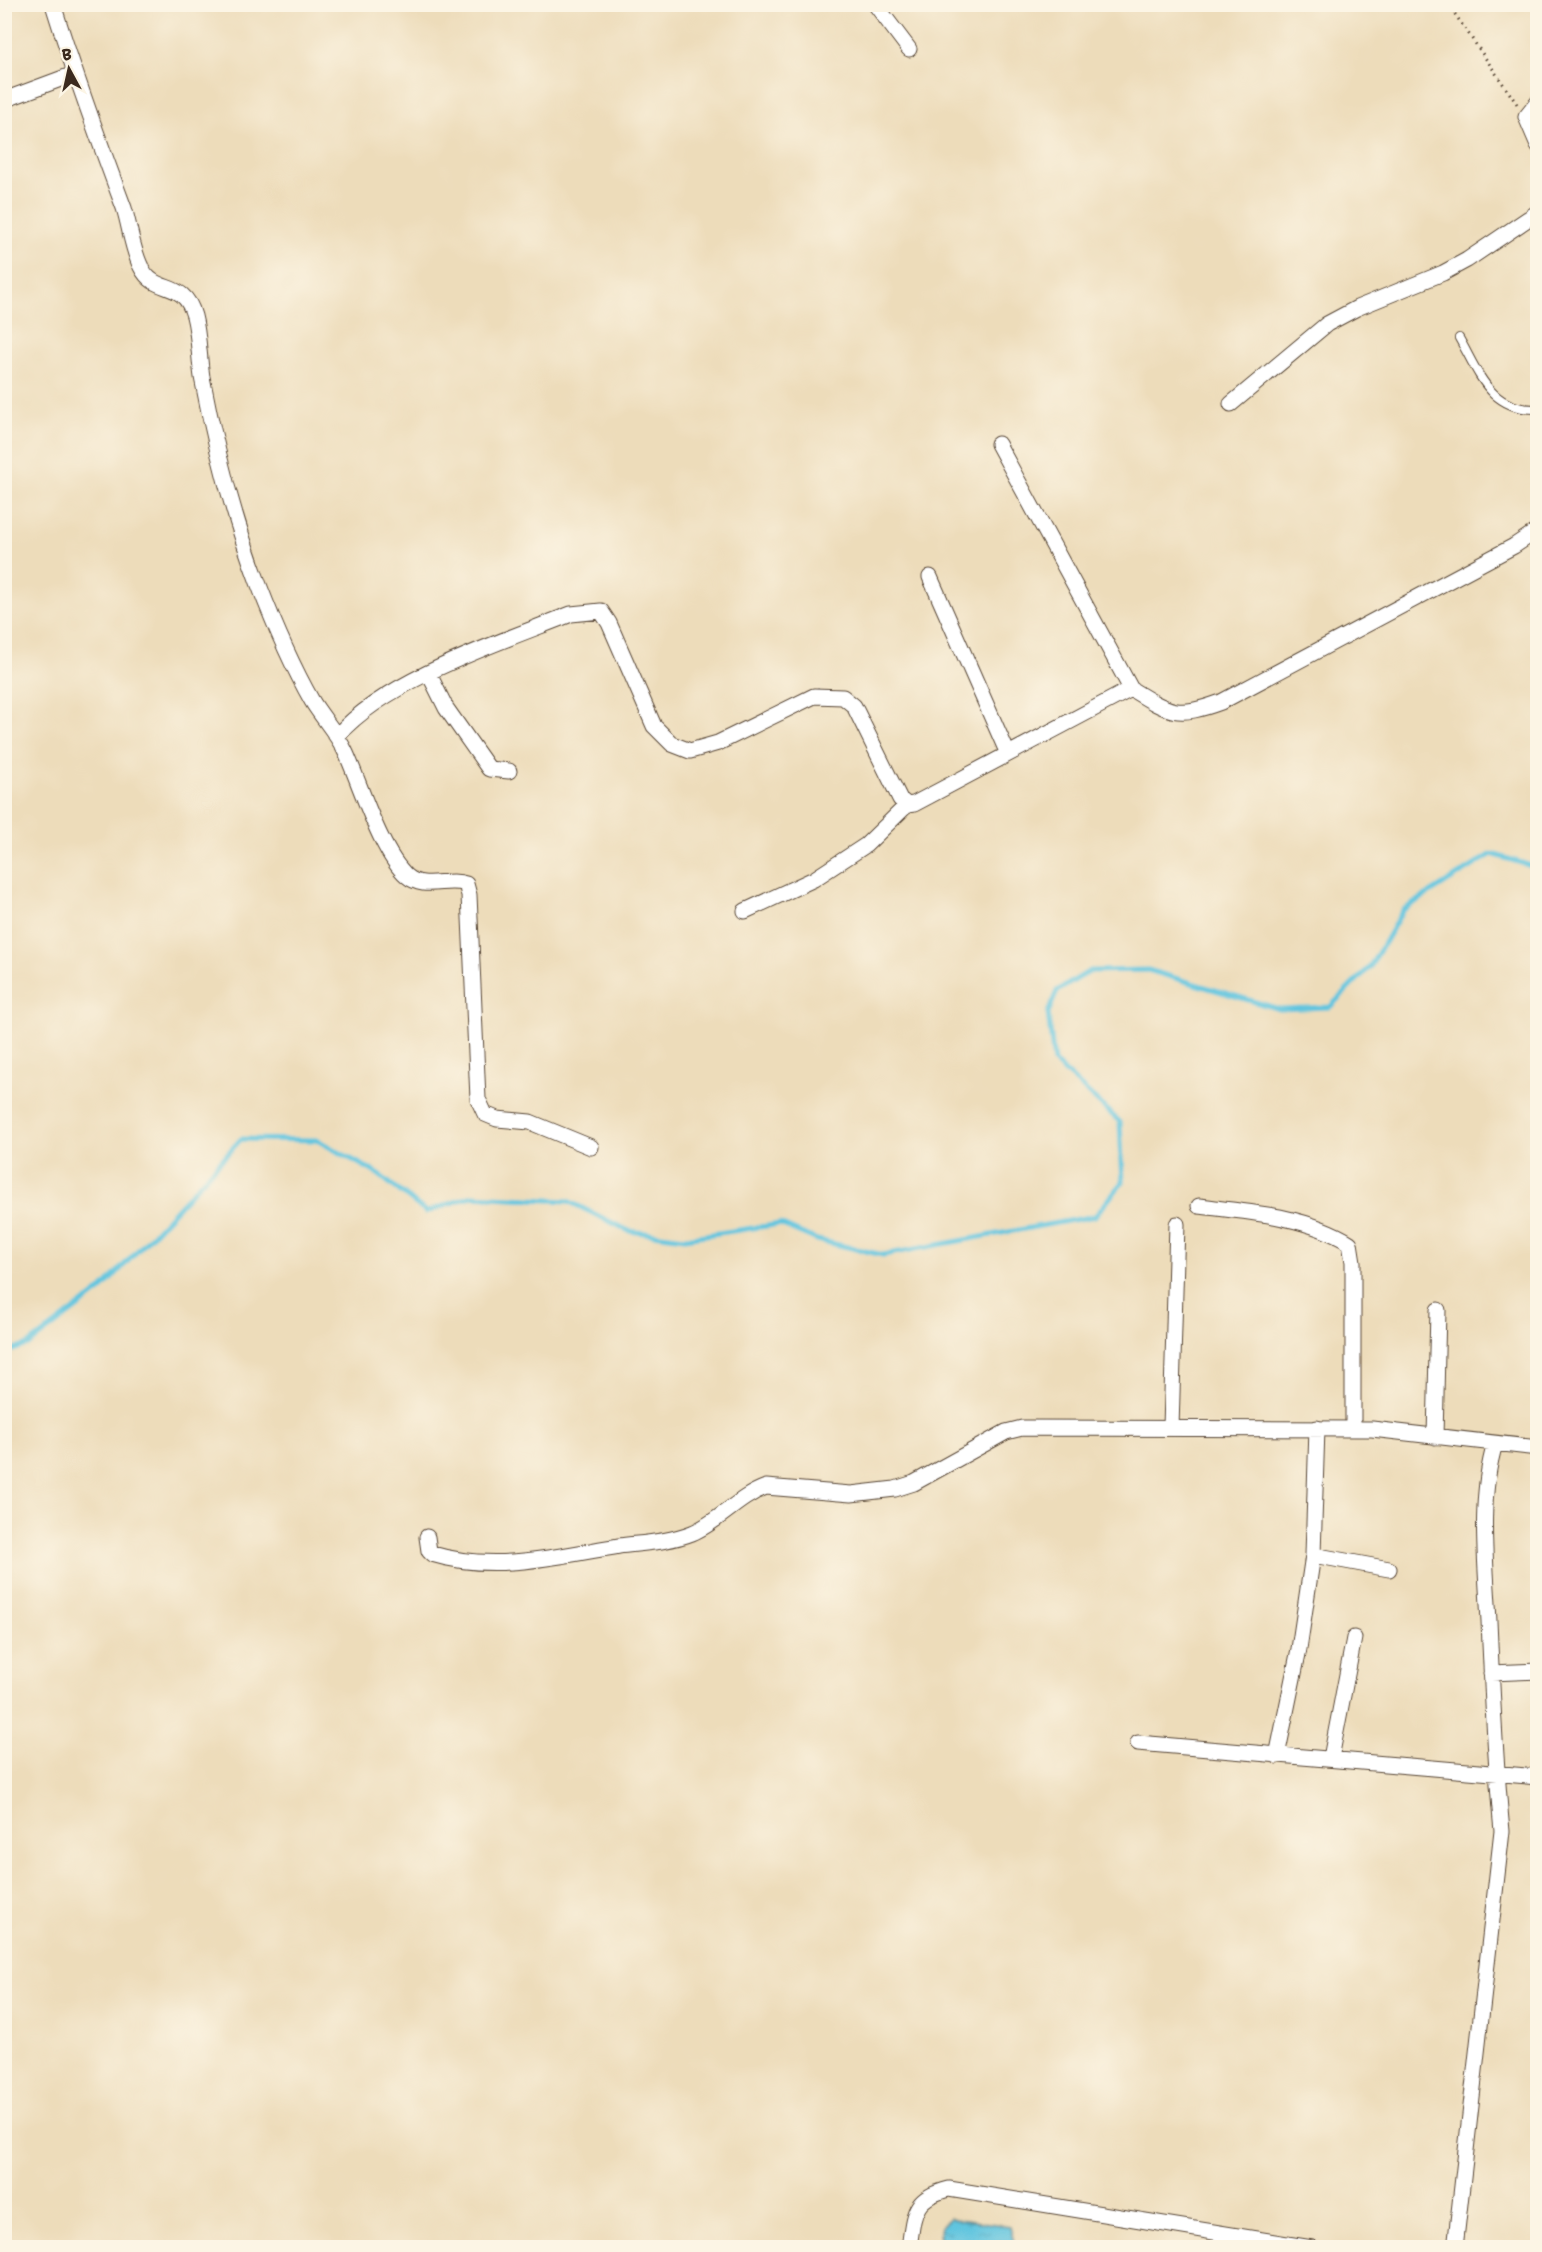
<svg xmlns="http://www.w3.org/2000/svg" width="1542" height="2252" viewBox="0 0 1542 2252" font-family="'Shantell Sans',sans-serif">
	<defs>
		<pattern id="water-ripples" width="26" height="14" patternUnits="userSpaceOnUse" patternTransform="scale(1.5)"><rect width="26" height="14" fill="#61c5df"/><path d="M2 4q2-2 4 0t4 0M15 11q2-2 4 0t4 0" fill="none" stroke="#55a9bf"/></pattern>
	</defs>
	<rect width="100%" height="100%" fill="#fcf5e5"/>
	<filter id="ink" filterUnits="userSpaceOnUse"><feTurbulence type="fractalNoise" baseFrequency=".0167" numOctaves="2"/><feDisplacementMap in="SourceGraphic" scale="12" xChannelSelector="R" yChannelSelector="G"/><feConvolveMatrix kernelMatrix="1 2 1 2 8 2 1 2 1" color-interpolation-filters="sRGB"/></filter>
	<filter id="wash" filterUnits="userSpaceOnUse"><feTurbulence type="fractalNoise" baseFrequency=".008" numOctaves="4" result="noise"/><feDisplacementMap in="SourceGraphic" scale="24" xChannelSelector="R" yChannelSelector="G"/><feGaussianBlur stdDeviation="1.35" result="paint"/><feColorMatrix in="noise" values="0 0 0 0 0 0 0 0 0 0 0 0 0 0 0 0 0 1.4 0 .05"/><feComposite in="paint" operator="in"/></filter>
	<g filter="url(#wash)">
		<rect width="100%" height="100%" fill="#eddcba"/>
		<path fill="url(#water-ripples)" stroke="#4e787e" stroke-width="1.5" d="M 950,2218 L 1010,2226 L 1015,2247 L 937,2247 L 941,2226 Z"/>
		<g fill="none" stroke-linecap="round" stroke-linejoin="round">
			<path stroke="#61c5df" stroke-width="5" d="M 4,1353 L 28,1345 L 101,1290 L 241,1139 L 317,1140 L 378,1174 L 426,1212 L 472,1196 L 568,1201 L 629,1231 L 685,1238 L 780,1224 L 817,1240 L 883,1255 L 1095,1216 L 1123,1182 L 1120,1122 L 1054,1062 L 1048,1013 L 1057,991 L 1090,971 L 1148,970 L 1279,1009 L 1330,1007 L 1370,967 L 1403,910 L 1492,854 L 1538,868"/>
		</g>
	</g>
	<g filter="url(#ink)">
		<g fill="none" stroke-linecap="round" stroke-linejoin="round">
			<g stroke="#564535" stroke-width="10">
				<path id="lane" d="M 1459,338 C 1479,373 1490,411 1538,409"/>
			</g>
			<g stroke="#564535" stroke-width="17">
				<path id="street" d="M 53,4 C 74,73 99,141 124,208 C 130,227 132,249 141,267 C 156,297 183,277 194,316 C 199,335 199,357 202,377 C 215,446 234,519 259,585 C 274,624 291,664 312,701 C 323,719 337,733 346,753 C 361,786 381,853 407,876 C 424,891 447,877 466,884 L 469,895 L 478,1099 L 485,1114 L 497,1119 L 530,1122 L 591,1147
					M 875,4 L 909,49
					M 4,100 L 74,74
					M 1538,102 L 1526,117 L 1538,145
					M 1231,404 L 1327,324 L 1357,308 L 1443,273 L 1467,260 L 1538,212
					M 998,444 L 1131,689 C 1170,713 1177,718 1221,702 L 1514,546 L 1538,530
					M 930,577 L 1008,754
					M 429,674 L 446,708 L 489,769 L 509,771
					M 338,735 C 387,679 501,642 571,614 L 601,611 L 609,623 L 654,726 L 672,744 L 690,751 L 718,743 L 814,696 L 843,697 L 854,706 L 900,799 L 907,805 L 914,804 L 1131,689
					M 745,911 L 814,879 L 866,845 L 907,805
					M 1199,1206 C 1249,1212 1307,1216 1350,1243 L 1353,1262 L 1353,1429
					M 1171,1428 L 1177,1224
					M 1435,1437 L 1438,1310
					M 427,1537 L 429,1551 L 432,1554 C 494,1573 558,1556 619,1546 C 643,1543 669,1542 692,1533 C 719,1522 738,1497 766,1487 L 851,1494 L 895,1489 L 914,1483 L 1006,1432 L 1022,1428 L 1372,1429 L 1538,1448
					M 1313,1555 L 1389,1569
					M 1491,1673 L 1538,1671
					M 1138,1743 L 1538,1777
					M 1277,1756 L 1299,1649 L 1313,1555 L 1317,1428
					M 1331,1758 L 1354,1638
					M 909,2248 C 914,2214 912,2198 949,2189 L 1312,2248
					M 1455,2248 L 1502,1831 C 1495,1761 1492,1691 1489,1621 C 1486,1564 1478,1499 1495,1444"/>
			</g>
			<path stroke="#564535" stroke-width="3" stroke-dasharray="1.5 4.5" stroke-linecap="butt" d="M 1448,4 L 1517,104"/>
			<use href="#lane" stroke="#fff" stroke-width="8"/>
			<use href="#street" stroke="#fff" stroke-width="15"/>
		</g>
	</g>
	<rect width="1542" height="2252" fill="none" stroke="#fcf5e5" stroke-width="24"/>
	<g transform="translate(69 69) rotate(352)" stroke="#fcf5e5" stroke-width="4.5" paint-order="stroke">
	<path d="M0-4.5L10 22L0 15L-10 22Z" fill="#3b2a1e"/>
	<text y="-9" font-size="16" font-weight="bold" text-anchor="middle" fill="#3b2a1e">B</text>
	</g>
</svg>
